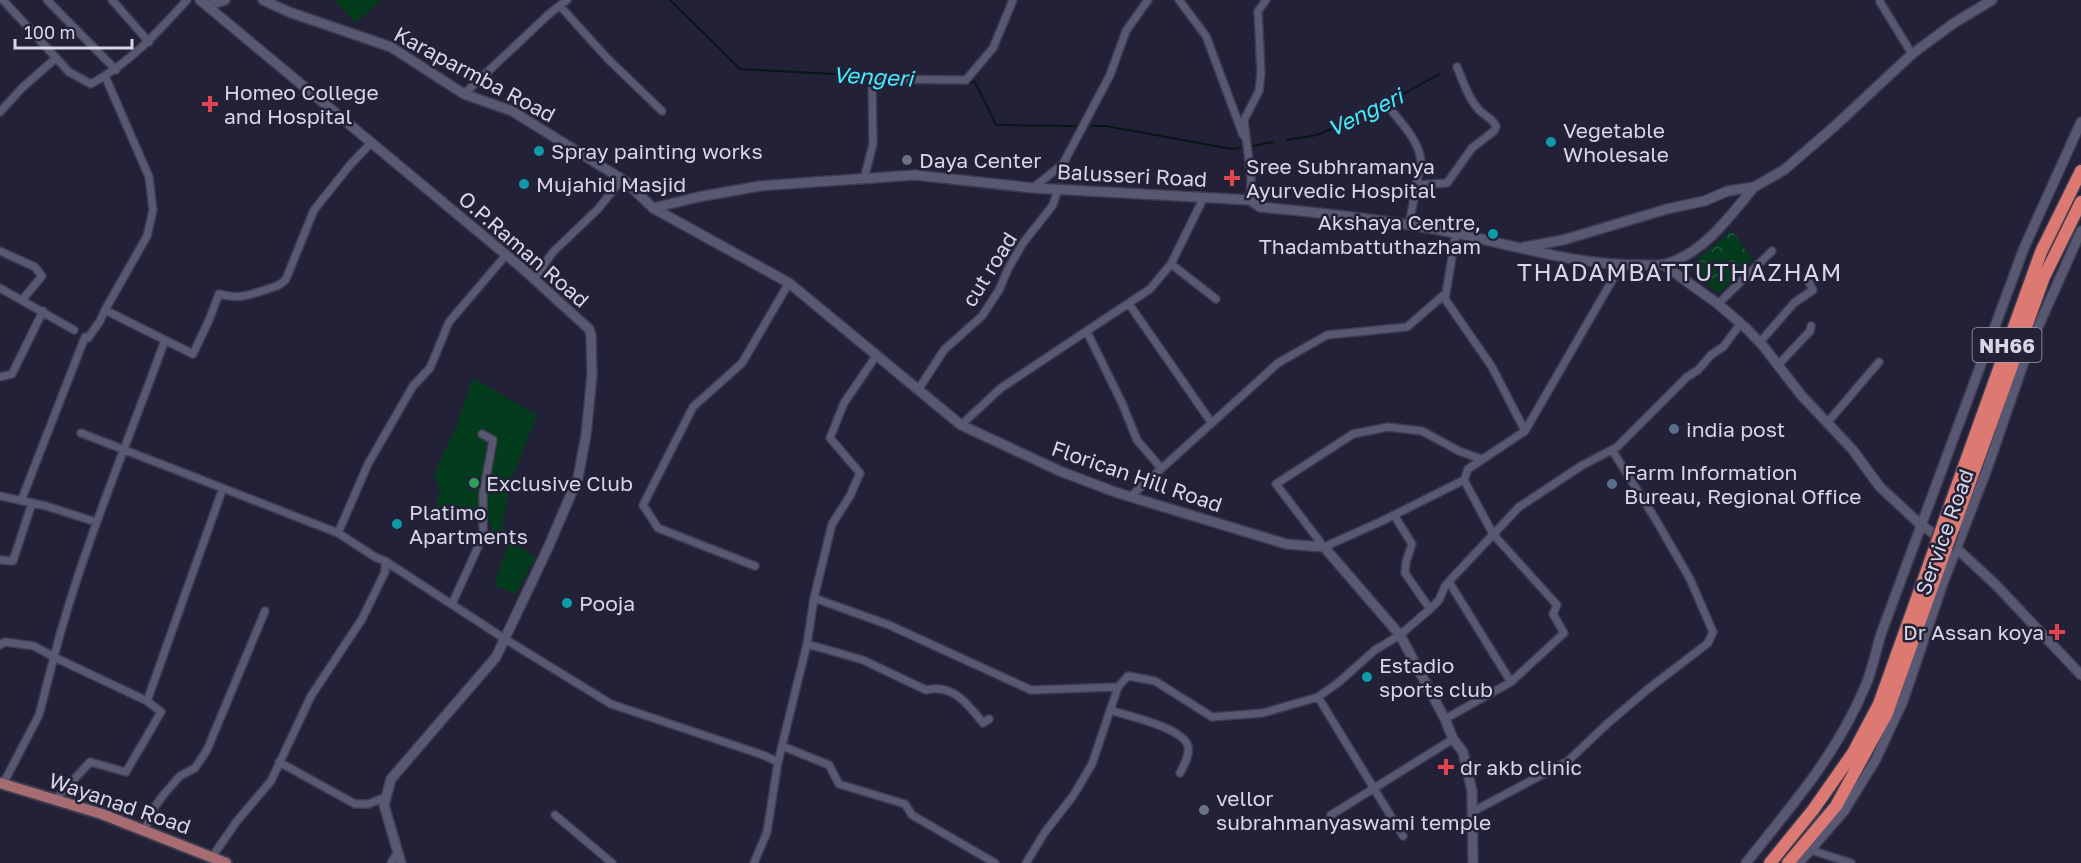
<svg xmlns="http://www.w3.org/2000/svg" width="2081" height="863" viewBox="0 0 2081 863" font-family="'Golos Text',sans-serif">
	<defs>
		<pattern id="park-crowns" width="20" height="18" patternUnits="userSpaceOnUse" patternTransform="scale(1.5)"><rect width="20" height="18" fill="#033b1d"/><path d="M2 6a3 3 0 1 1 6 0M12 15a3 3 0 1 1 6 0" fill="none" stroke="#27573e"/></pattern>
	</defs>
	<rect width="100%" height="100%" fill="#232138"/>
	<path fill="#033b1d" d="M 334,0 L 382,0 L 356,23 Z
		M 473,378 L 537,415 L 513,475 L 502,523 L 510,540 L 536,558 L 515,594 L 494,585 L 507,547 L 490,541 L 492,525 L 481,518 L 436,506 L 440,490 L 434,475 L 455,429 Z"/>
	<path fill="url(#park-crowns)" d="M 1732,231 L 1753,260 L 1718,294 L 1689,266 Z"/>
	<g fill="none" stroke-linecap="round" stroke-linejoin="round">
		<path stroke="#071617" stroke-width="2" d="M 670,0 L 740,69 L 873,76
			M 966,82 L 975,82 L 996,125 L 1077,126
			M 1091,126 L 1106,126 L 1232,149 L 1240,148
			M 1287,140 L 1317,135 L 1370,113 L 1439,74
			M 1253,146 L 1273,142"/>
		<g stroke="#3d3b4f" stroke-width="10">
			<path id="street" d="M 3,0 L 69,72 L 91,84 C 132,61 156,34 187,0
				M 47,0 L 116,70
				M 112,0 L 149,42
				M 1179,0 L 1206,36 L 1243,135
				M 1880,2 L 1912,54
				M 560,6 L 608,59 L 662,111
				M 105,76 L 149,177 L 153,210 L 147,236 L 105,310
				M 464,94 L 549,14 L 567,0
				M 1388,106 C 1401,123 1419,140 1421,161 L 1409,225
				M 0,112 L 23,87 L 56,58
				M 864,179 L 873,144 L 872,79 L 966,80 L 993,48 L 1013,0
				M 1416,185 L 1447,183 L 1472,148 L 1494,131 L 1496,126 C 1492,118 1485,116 1479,110 C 1468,98 1463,81 1457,67
				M 1033,188 L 1063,164 L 1110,75 L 1126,31 L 1148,0
				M 1250,200 L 1251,178 L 1244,120 L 1259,91 L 1261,73 L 1258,11 L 1266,0
				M 1456,233 L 1445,299 L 1492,367 L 1525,431 L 1468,469 L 1464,480 L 1493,534 L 1557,605 L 1553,614 L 1564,633 L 1511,682
				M 0,251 L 35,267 L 42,276 L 23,299
				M 1171,264 L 1216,299
				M 534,279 L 553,252 L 598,209 L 622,179
				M 0,288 L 74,330
				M 1129,304 L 1211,422
				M 1718,304 L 1772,251
				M 1087,332 L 1122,403 L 1137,440 L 1161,468
				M 1760,342 L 1794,303 L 1813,290 L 1807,278
				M 876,356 L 844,403 L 830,438 L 860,473 L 850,496 L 832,524 L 814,598 L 807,644 L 863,660 L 926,690 C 952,683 968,704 983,723 L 989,719
				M 1778,365 L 1810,331 L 1811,326
				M 0,377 L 12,374 L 43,311
				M 918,390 L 944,350 L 982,316 L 999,290 L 1008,269 L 1023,243 L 1053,205 L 1058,189
				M 1827,423 L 1879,362
				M 961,425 L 1001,388 L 1150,289 L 1171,264 L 1204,197
				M 1525,431 L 1621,265
				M 81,433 L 338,533
				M 1464,480 L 1380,522 L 1324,547 L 1276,484 L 1353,434 L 1388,427 L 1422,431 L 1459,451 L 1481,459
				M 0,496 L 46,506 L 96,522
				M 1130,497 L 1278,363 L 1327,335 L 1407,327 L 1446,293
				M 21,501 L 85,337 L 88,338 L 100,321 L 105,310 L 193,354 L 209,320 L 219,294 C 240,299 246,296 265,290 C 275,286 279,287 286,279 L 314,210 L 350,165 L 371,143
				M 1394,515 L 1412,544 L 1406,562 L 1405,573 L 1430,609
				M 0,560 L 13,561 L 32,503
				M 385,561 L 505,639 L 611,704 L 763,755 L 778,762 L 807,644
				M 755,566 L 658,528 L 643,505 L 693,407 L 742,363 L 789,283
				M 814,598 L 889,625 L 1031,690 L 1118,687 L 1092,764 L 1073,796 L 1045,832 L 1026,863
				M 452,604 L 483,536 L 483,494 L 493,440 L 482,434
				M 0,645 L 5,642 L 34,646 L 54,657 L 39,715 L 3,784
				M 1118,687 L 1128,676 L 1155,681 L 1212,717 L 1263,713 L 1318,697 L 1339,682 L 1375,650 L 1400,635 L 1430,609 L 1439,600 L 1445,586 L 1454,576 L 1519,507 L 1581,466 L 1617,447 L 1687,377 L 1698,370 L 1711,355 L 1723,347 L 1741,323
				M 1318,697 L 1403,836
				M 147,701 L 223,488
				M 1110,710 C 1128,716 1182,727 1188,746 C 1190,755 1184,765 1180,773
				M 1445,719 L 1511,682 L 1449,582
				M 782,746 L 829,765 L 839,784 L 905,804 L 912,815 L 995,863
				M 279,762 L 355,804 L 368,804 L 386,797
				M 55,800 L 90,762 L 126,772 L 161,712 L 147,701 L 54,657 C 82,549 127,445 165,340
				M 1472,812 L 1568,761 L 1607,724 L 1648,689 L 1708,643 L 1713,632 L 1690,579 L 1656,520 L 1612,450
				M 555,815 L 612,863
				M 1331,815 L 1453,739
				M 145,830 L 153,809 L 165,793 L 180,776 L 195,768 L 207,750 L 265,611
				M 1811,850 L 1851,863
				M 212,857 L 237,821 L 271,781 L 311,696 L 362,619 L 385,572 L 385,561 L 375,557 L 338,533 L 368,464 L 413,386 L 430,368 L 449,322 L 506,255
				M 391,863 L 397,853
				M 754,863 L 767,832 L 778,762"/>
		</g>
		<g stroke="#3d3b4f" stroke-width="12">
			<path id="secondary" d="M 200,0 L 522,268 L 589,329 L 591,335 L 592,375 L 586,435 L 578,478 L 547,550 L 496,657 L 391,779 L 384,805 L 401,863
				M 263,0 L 289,12 L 391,47 L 464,94 L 512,111 L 625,181 L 653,208 L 789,283 L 961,425 L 1062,472 L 1118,493 L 1286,544 L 1324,547 L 1400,635 L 1445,719 L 1453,739 L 1463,752 L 1472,791 L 1473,863
				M 207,6 L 225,0
				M 653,208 L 698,197 L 760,186 L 915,175 L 1033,188 L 1250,200 L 1260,207 C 1326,213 1390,220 1455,233 C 1516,246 1576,265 1639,265 C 1647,265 1658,266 1666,264 C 1704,253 1730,216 1754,187
				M 1524,247 L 1563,240 L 1667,209 L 1704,201 L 1728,191 L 1754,187 L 1784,170 L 1836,125 L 1912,54 L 1954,23 L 1992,0
				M 1664,265 L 1718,304 L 1747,329 L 1764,347 L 1801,395 L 1852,449 L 1880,487 L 1921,525 L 1942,539
				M 1954,546 L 1996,585 L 2081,675
				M 1746,863 C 1792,805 1835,757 1865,687 C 1872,671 1876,651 1881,634 L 2024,248 L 2081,122
				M 1799,863 L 1844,811 L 1876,759 L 1903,701 L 1943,583 L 1987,469 L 2029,347 L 2081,231"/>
		</g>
		<g stroke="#3d3b4f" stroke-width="14">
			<path id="primary" d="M 0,783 L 102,814 L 226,863"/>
		</g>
		<g stroke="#3d3b4f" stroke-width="15">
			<path id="highway" d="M 1944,522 L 2041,252 L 2081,171
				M 1953,529 L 2044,277 L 2081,202
				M 1770,863 L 1813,810 L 1853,753 L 1879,704 L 1936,545
				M 1788,863 L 1836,806 L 1887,713 L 1946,548"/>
		</g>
		<use href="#street" stroke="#595873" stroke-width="7"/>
		<use href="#secondary" stroke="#595873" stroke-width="9"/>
		<use href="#primary" stroke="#a76c72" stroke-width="10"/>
		<use href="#highway" stroke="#db7972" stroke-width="12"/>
		<g stroke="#3d3b4f" stroke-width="15" stroke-linecap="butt">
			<path id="highway-bridge" d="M 1936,545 L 1944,522
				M 1946,548 L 1953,529"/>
		</g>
		<use href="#highway-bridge" stroke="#db7972" stroke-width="12"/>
	</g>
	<g fill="#e0444e" stroke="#232138" stroke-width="2">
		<path d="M207 95h6v6h6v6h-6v6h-6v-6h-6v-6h6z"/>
		<path d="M1229 169h6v6h6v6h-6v6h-6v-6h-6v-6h6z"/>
		<path d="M2054 623h6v6h6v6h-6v6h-6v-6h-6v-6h6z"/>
		<path d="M1443 758h6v6h6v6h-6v6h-6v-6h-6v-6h6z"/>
	</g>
	<g fill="#0f9aa8" stroke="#232138" stroke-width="2">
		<circle cx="1551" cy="142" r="6"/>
		<circle cx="539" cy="151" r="6"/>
		<circle cx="524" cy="184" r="6"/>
		<circle cx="1493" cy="234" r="6"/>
		<circle cx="397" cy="524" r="6"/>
		<circle cx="567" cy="603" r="6"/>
		<circle cx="1367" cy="677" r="6"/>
	</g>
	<g fill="#6b7280" stroke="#232138" stroke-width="2">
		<circle cx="907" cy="160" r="6"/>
		<circle cx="1204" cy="810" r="6"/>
	</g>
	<g fill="#5c6f8a" stroke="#232138" stroke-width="2">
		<circle cx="1674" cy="429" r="6"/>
		<circle cx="1612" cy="484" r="6"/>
	</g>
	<circle fill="#2e9e5b" stroke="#232138" stroke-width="2" cx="474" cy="483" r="6"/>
	<g text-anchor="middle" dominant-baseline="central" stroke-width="5" stroke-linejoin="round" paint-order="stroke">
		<rect fill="#232138" stroke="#a0a0b1" stroke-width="1.5" x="1972.5" y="328" width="69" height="34" rx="4.5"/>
		<g font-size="20" font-weight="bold" fill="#d6d6e5">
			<text x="2007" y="345">NH66</text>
		</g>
		<g font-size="21" fill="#d6d6e5" stroke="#232138">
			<text transform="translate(475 74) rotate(28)">Karaparmba Road</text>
			<text transform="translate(1132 175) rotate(3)">Balusseri Road</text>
			<text transform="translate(524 249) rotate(41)">O.P.Raman Road</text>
			<text transform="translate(989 269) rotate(-58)">cut road</text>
			<text transform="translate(1137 476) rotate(19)">Florican Hill Road</text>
			<text transform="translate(1944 532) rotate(-70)">Service Road</text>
			<text transform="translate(120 803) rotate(19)">Wayanad Road</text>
		</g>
		<g font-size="21" fill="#d6d6e5" stroke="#232138" text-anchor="start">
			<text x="224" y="92">Homeo College<tspan x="224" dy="24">and Hospital</tspan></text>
			<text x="1563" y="130">Vegetable<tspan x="1563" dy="24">Wholesale</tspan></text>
			<text x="551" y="151">Spray painting works</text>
			<text x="919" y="160">Daya Center</text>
			<text x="1246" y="166">Sree Subhramanya<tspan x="1246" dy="24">Ayurvedic Hospital</tspan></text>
			<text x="536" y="184">Mujahid Masjid</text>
			<text x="1481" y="222" text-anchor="end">Akshaya Centre,<tspan x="1481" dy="24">Thadambattuthazham</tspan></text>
			<text x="1686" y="429">india post</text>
			<text x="1624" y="472">Farm Information<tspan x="1624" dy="24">Bureau, Regional Office</tspan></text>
			<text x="486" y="483">Exclusive Club</text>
			<text x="409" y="512">Platimo<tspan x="409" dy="24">Apartments</tspan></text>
			<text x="579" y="603">Pooja</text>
			<text x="2044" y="632" text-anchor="end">Dr Assan koya</text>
			<text x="1379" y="665">Estadio<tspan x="1379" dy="24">sports club</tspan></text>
			<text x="1460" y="767">dr akb clinic</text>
			<text x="1216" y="798">vellor<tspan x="1216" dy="24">subrahmanyaswami temple</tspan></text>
		</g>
		<g font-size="22" font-style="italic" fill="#42edfa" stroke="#232138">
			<text transform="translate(873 76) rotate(3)">Vengeri</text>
			<text transform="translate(1365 112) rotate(-26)">Vengeri</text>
		</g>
		<g font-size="24" letter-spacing="1.5" fill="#d6d6e5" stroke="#232138">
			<text x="1680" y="271">THADAMBATTUTHAZHAM</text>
		</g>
	</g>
	<path d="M15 39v9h117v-9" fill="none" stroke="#d6d6e5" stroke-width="3"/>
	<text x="24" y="39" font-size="18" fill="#d6d6e5" stroke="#232138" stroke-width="4.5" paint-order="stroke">100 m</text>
</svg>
